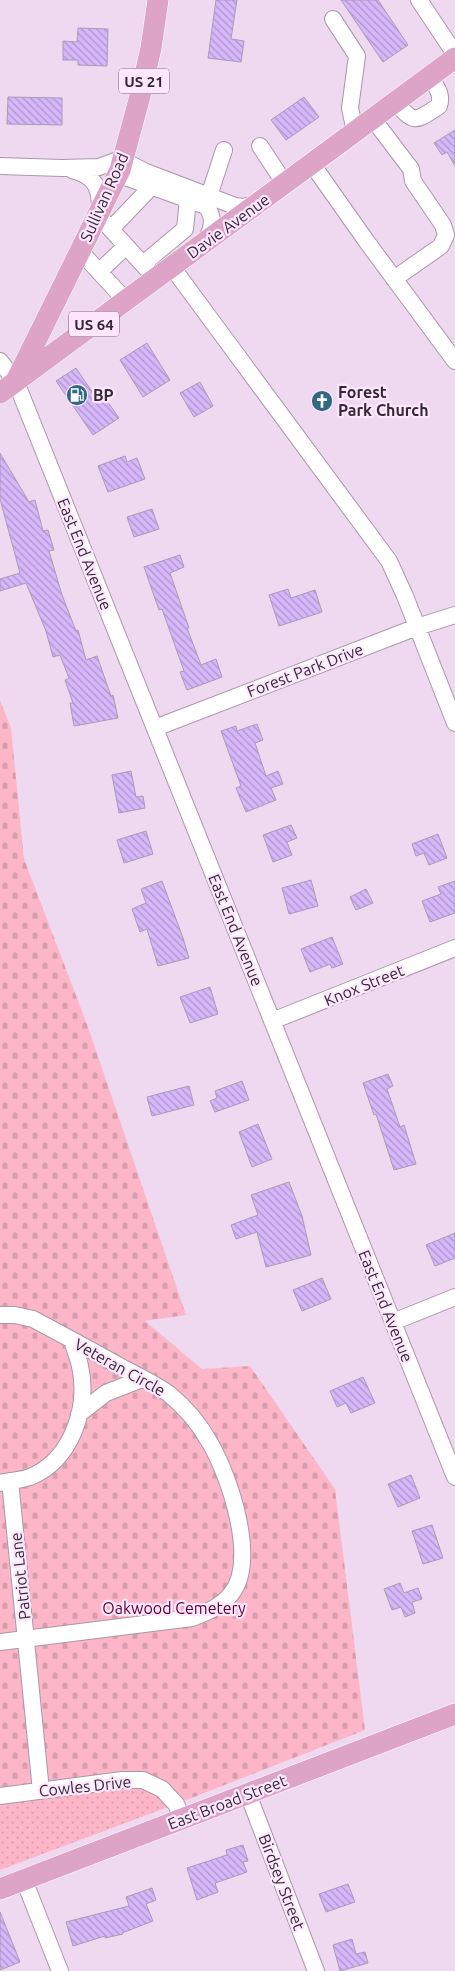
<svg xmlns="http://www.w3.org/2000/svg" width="455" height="1971" viewBox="0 0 455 1971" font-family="Ubuntu,sans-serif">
	<defs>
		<pattern id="cemetery-stones" width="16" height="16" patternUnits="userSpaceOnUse" patternTransform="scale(1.25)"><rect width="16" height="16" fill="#fcb6c8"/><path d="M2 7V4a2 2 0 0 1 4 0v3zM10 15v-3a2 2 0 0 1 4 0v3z" fill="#d89dac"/></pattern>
		<pattern id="park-dots" width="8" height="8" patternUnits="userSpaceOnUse" patternTransform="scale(1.25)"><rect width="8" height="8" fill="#fcb6c8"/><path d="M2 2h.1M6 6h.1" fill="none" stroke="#d89dac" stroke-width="1.8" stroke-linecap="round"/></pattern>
		<pattern id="building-back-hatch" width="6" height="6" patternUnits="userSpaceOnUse" patternTransform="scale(1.25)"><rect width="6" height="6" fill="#d6b7fa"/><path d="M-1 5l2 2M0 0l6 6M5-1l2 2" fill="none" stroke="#ae95cb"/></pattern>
	</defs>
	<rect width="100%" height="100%" fill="#efd9f0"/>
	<path fill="url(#cemetery-stones)" d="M 0,700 L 11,728 L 24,859 L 88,1027 L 186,1315 L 145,1321 L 202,1369 L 250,1366 L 335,1489 L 365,1730 L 176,1804 L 0,1796 Z"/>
	<path fill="url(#park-dots)" d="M 143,1780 L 176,1804 L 0,1870 L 0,1796 Z"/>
	<path fill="url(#building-back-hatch)" stroke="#a79cb6" d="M 216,0 L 237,0 L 231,39 L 244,41 L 241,62 L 208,58 Z
		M 341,0 L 378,0 L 408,45 L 383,62 Z
		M 78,28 L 108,29 L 107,66 L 78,65 L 78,60 L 63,60 L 63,41 L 77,42 Z
		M 8,97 L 62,98 L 62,125 L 7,124 Z
		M 304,97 L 319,117 L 286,140 L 271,120 Z
		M 455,130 L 455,166 L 447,152 L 442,155 L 434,143 Z
		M 147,343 L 170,380 L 143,397 L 120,360 Z
		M 76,368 L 99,402 L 105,398 L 119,418 L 93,435 L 56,381 Z
		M 200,382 L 213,406 L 194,417 L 180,393 Z
		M 0,453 L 29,502 L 35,500 L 43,531 L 48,530 L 54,550 L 49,551 L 62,595 L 76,631 L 78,630 L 86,660 L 97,656 L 111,696 L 113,695 L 118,718 L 74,726 L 70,703 L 73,703 L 65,680 L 69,678 L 60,655 L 53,657 L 46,631 L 26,583 L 0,591 L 0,579 L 20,573 L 0,499 Z
		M 125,456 L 127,462 L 137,458 L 145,479 L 108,492 L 98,466 Z
		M 152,509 L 159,529 L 134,537 L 127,517 Z
		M 180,555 L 184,567 L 170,573 L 189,628 L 187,628 L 201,665 L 216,659 L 222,677 L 187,690 L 180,672 L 184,671 L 162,609 L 159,610 L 144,567 Z
		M 288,589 L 291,598 L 315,590 L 322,612 L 279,626 L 269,595 Z
		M 257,724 L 263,740 L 255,743 L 266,776 L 278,771 L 283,784 L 271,788 L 276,800 L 246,812 L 236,788 L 241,786 L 221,731 L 236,726 L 237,731 Z
		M 131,771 L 136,797 L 143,796 L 145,808 L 119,813 L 112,775 Z
		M 291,825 L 297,838 L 287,842 L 292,855 L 273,862 L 263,835 Z
		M 146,831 L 153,854 L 124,863 L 117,840 Z
		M 438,834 L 447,858 L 429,865 L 424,853 L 416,856 L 412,844 Z
		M 311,880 L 318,906 L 289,914 L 282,888 Z
		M 162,881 L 183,938 L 189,958 L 158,966 L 147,929 L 140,932 L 132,909 L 146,903 L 141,889 Z
		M 455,881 L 455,913 L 430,922 L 422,901 L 441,894 L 438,887 Z
		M 366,889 L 373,903 L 356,910 L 350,897 Z
		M 332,937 L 343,964 L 332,968 L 330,964 L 310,972 L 301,949 Z
		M 210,987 L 218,1014 L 190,1023 L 180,997 Z
		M 388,1074 L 393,1086 L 387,1089 L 400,1127 L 404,1125 L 416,1164 L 394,1170 L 376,1114 L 374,1115 L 363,1083 Z
		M 242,1081 L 249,1100 L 215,1112 L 210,1101 L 217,1098 L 215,1091 Z
		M 189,1086 L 194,1105 L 152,1116 L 147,1097 Z
		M 258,1124 L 272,1159 L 252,1167 L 239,1132 Z
		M 289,1182 L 302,1216 L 311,1255 L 266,1267 L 257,1232 L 236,1239 L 231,1225 L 258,1215 L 251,1195 Z
		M 455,1233 L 455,1258 L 435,1266 L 426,1245 Z
		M 322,1278 L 331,1299 L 302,1311 L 293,1290 Z
		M 363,1377 L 375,1403 L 351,1413 L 346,1403 L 337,1407 L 330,1391 Z
		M 411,1475 L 420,1498 L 398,1507 L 388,1484 Z
		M 432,1525 L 443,1558 L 423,1564 L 412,1531 Z
		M 400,1583 L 404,1593 L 418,1588 L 422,1599 L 412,1602 L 415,1613 L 405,1617 L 401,1607 L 392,1610 L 384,1589 Z
		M 243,1845 L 248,1861 L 243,1862 L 247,1872 L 215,1883 L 218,1892 L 197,1900 L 187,1868 L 227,1855 L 226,1850 Z
		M 348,1884 L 355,1902 L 326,1912 L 319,1894 Z
		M 152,1888 L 156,1900 L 146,1904 L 153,1921 L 122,1933 L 123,1934 L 105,1938 L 105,1936 L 73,1946 L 66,1922 L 129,1906 L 126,1897 Z
		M 0,1912 L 20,1962 L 0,1970 Z
		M 352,1939 L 356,1954 L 365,1952 L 368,1963 L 340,1971 L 333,1945 Z"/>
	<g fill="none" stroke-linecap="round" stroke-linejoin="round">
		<g stroke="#ab96ac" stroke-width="18">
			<path id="minor" d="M 419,0 L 455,54
				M 333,19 L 357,56 L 350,108 L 355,132
				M 396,102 C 414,125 416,121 439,106 C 443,94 436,87 430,76
				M 373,119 L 411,169 L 413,181 L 443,225 L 446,235 L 441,246 L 394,279
				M 260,146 L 285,184
				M 312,164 L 367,242 L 455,361
				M 0,166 L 62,168 L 99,167 L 118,160 L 122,160 L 146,172 L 235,206 L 242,207 L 257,204
				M 72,170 C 95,176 100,187 100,209
				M 117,174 L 206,206 C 216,219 212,231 203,244
				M 209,196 L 224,150
				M 98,215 L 156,279
				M 111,229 L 152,186
				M 80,251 L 126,301
				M 143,264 L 185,229 L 188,199
				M 172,267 L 389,561 L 405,596 L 455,723
				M 99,272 L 126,246
				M 0,361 L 16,382 L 455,1477
				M 155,728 L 417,627 L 455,615
				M 272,1021 L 455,948
				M 0,1315 L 15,1315 L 33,1319 C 63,1335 93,1351 123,1368 C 138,1376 156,1384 169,1394 C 185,1407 200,1425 210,1443 C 230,1477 258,1561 231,1594 C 221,1607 207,1612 192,1618 L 0,1642
				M 393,1322 L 455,1297
				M 79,1414 L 106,1393 L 142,1379
				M 10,1481 L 41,1791
				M 0,1483 C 10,1481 21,1480 30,1477 C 72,1460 89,1407 80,1366 C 78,1357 74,1348 72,1340
				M 248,1794 L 316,1971
				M 0,1796 L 122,1780 L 143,1780 L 162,1789 L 176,1804 L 183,1819
				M 24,1880 L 60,1971"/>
		</g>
		<g stroke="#fff" stroke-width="22">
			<path id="major" d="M 17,379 L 120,170 L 140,96 L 151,48 L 158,0
				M 0,393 L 455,58
				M 0,1889 L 455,1714"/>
		</g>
		<use href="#minor" stroke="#fff" stroke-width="16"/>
		<use href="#major" stroke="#dda4c8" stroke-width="21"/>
	</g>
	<defs>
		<g id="fuel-disc" transform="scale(1.125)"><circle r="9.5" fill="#2f6982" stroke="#fde6fe"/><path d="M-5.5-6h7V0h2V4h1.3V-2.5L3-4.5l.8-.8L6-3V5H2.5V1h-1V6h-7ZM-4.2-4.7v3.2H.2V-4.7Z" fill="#fff"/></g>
		<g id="church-disc" transform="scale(1.125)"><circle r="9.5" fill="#2f6982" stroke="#fde6fe"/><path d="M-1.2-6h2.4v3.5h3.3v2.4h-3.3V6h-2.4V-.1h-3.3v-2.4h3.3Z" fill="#fff"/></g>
	</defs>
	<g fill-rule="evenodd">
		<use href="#fuel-disc" x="77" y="395"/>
		<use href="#church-disc" x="322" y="401"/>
	</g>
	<g text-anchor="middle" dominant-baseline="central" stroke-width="4.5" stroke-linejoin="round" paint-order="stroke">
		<g fill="#fde6fe" stroke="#706371" stroke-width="1">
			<rect x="119" y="68.5" width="50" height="25" rx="4"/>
			<rect x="69" y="311.5" width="50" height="25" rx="4"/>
		</g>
		<g font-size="15" font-weight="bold" fill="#332b34">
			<text x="144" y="81">US 21</text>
			<text x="94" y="324">US 64</text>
		</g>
		<g font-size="16" fill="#332b34" stroke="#fde6fe">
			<text transform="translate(104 197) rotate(-66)">Sullivan Road</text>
			<text transform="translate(228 226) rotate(-36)">Davie Avenue</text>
			<text transform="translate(85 554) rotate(68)">East End Avenue</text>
			<text transform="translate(305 670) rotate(-21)">Forest Park Drive</text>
			<text transform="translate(236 930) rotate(68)">East End Avenue</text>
			<text transform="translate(364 985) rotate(-22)">Knox Street</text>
			<text transform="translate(386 1306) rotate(68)">East End Avenue</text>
			<text transform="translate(120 1367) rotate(29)">Veteran Circle</text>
			<text transform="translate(20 1576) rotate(-96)">Patriot Lane</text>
			<text transform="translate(85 1786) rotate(-6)">Cowles Drive</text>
			<text transform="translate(227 1802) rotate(-21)">East Broad Street</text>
			<text transform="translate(282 1882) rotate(69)">Birdsey Street</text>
		</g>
		<g font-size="16" font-weight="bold" fill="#332b34" stroke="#fde6fe" text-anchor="start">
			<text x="338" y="392">Forest<tspan x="338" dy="18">Park Church</tspan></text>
			<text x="93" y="395">BP</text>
		</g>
		<g font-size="16" fill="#5b012a" stroke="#fde6fe">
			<text x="174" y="1608">Oakwood Cemetery</text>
		</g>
	</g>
</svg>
